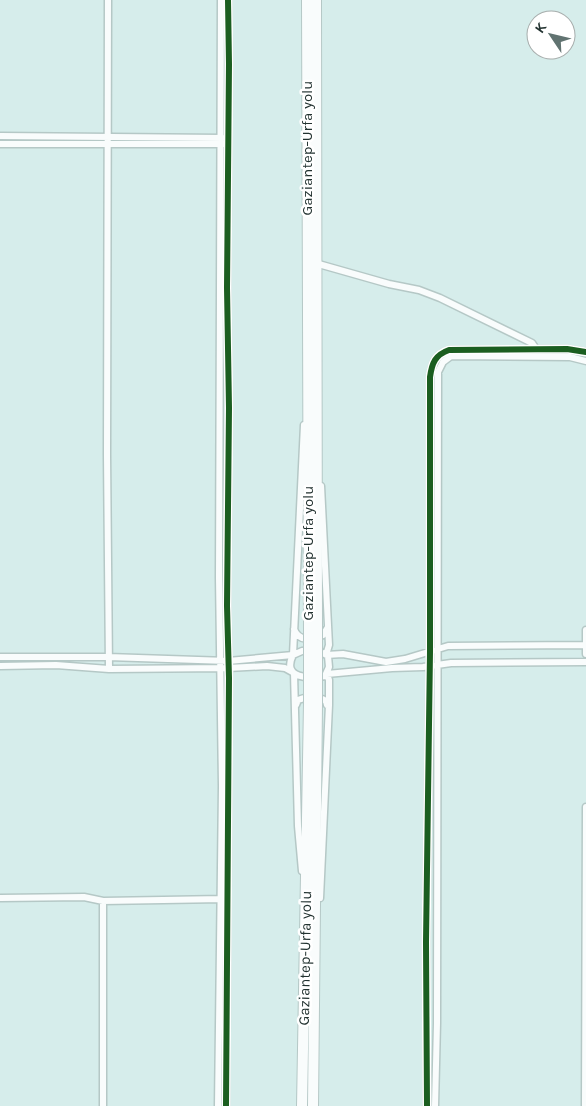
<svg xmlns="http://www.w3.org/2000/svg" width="586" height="1106" viewBox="0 0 586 1106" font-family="Karla,sans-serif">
	<rect width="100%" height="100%" fill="#d6edeb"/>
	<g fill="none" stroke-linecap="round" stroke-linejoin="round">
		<g stroke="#b5c8c6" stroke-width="9">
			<path id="minor" d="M 108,0 L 107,455 L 109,669
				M 0,136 L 223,138
				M 0,144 L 224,144
				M 315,263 L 389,284 L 419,290 L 440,298 L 532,343 L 536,349
				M 321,486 L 329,645 L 326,655 L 343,654 L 386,662 L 405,659 L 448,646 L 586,645
				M 294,629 C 298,642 313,640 323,635 L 328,627
				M 586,630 L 586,654
				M 313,650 L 319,651 L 328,656 L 329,667 L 325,676 C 310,679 281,679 293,655 L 302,651 Z
				M 0,657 L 108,657 L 228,661 L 293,655 L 304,425
				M 0,666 L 56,665 L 109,669 L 228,668 L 267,666 L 285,668 L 294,673 L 298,826 L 302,871
				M 296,705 L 298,700 C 308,696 317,695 326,701 L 327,705
				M 0,898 L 84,897 L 103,901 L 223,899
				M 320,898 L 329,705 L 329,680 L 327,674 L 392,668 L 423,667 L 451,663 L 586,662
				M 103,901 L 103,1106
				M 218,1106 L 222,786 L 219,578 L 221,0
				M 226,1106 L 229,678 L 227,606 L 229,408 L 227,288 L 229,64 L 228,0
				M 427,1106 L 426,942 L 430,652 L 430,377 C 432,363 435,355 449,350 L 567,349 L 586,352
				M 435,1106 L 437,1023 L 438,372 L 443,362 L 451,356 L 570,357 L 586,361
				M 585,1106 L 586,807"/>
		</g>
		<g stroke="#b5c8c6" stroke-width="12">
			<path id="highway" d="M 307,0 L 309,629
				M 316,0 L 317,629
				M 302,1106 L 309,703
				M 313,1106 L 317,703"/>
		</g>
		<use href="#minor" stroke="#f9fcfc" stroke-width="6"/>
		<use href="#highway" stroke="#f9fcfc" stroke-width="10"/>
		<g stroke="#b5c8c6" stroke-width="12" stroke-linecap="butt">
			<path id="highway-bridge" d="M 309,629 L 309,703
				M 317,703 L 317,629"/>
		</g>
		<use href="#highway-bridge" stroke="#f9fcfc" stroke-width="10"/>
		<g stroke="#fff" stroke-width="9">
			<path id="cycleway" d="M 226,1106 L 229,678 L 227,606 L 229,408 L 227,288 L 229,64 L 228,0
				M 427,1106 L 426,942 L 430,652 L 430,377 C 432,363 435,355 449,350 L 567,349 L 586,352"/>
		</g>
		<use href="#cycleway" stroke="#1b5e20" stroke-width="6"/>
	</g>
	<g text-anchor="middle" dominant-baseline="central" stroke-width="5" stroke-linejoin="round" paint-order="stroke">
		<g font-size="15" fill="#223230" stroke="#fff">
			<text transform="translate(307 148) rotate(-90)">Gaziantep-Urfa yolu</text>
			<text transform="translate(308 553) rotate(-90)">Gaziantep-Urfa yolu</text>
			<text transform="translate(305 958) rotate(-89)">Gaziantep-Urfa yolu</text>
		</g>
	</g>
	<g transform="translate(551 35) rotate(305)"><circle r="24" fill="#ffffff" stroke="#a7adac"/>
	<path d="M0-4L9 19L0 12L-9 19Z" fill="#617371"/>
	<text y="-8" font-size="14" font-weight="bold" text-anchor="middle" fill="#223230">K</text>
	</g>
</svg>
